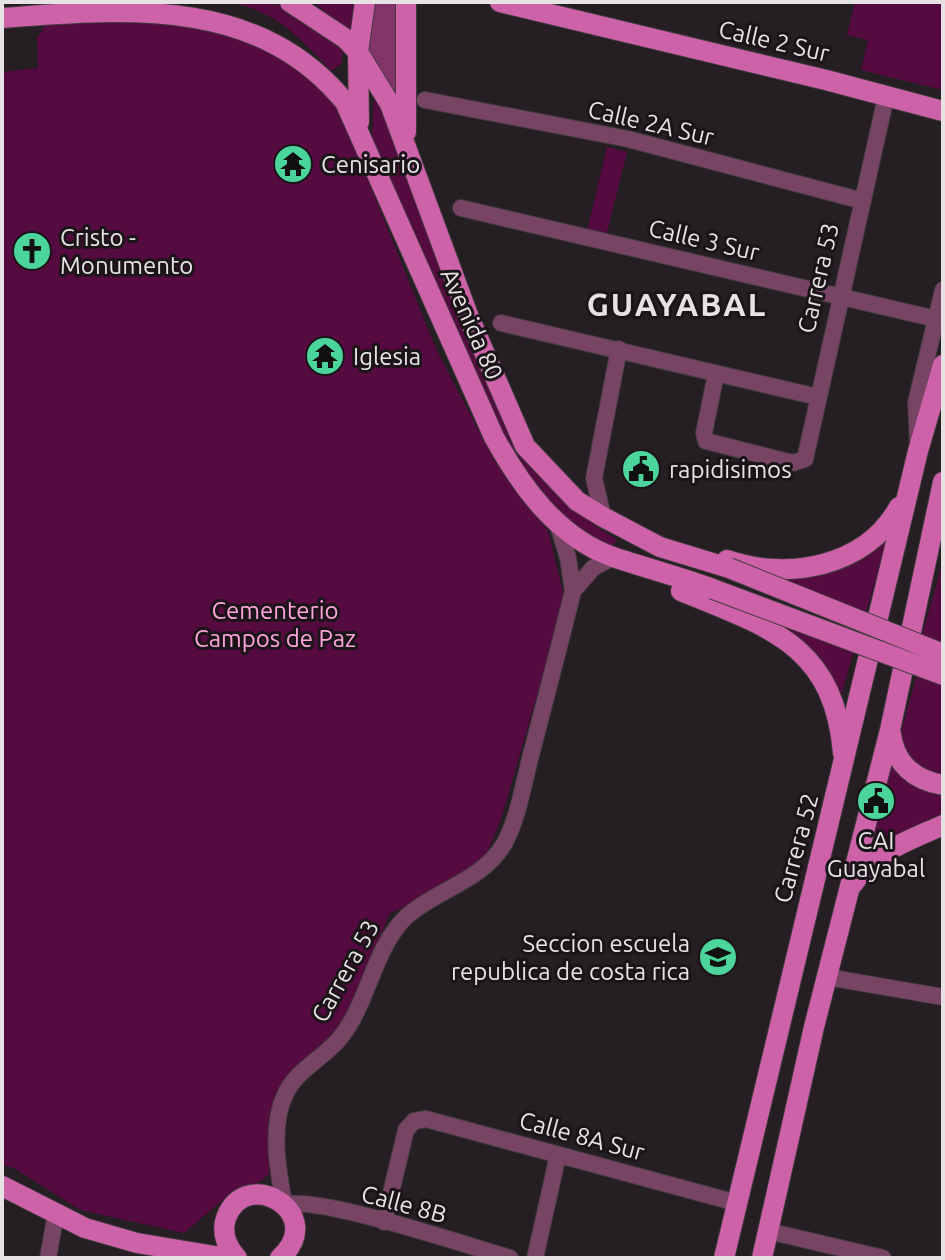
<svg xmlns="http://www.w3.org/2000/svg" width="945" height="1260" viewBox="0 0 945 1260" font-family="Ubuntu,sans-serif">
	<rect width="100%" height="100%" fill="#251e22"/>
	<path fill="#550a40" d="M 230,2 L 281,5 L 309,22 L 343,50 L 341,64 L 331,71 C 301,38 275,11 230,2 Z
		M 313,2 L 357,2 L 350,33 Z
		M 855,2 L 943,2 L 943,90 L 861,70 L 868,40 L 847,35 Z
		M 170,9 L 317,74 L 341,113 L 436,349 L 495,462 L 548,531 L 565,600 L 501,819 L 484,860 L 437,892 L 390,913 L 348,1012 L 276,1112 L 269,1174 L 258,1183 L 238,1187 L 184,1233 L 80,1210 L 14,1168 L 2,1165 L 2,72 L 38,68 L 37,38 L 47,22 Z
		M 374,93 L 524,453 C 548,491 579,516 617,540 L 611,548 L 565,522 L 519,468 L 372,142 Z
		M 607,147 L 627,152 L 606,236 L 587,231 Z
		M 887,540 L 865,616 L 759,576 L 867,554 Z
		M 943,561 L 943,647 L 921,639 Z
		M 775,622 L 854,649 L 841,697 C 823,665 804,645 775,622 Z
		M 917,675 L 943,684 L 943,776 L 916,770 L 898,743 Z
		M 889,759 C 905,779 916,792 943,796 L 943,813 L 901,832 L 858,861 Z"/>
	<path fill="#833469" d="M 372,2 L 397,2 L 401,101 L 368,55 Z"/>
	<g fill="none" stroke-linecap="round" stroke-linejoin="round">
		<g stroke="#403a3d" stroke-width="18">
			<path id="minor" d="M 425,100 L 628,139 L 863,201
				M 461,208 L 936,319
				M 501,323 L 818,397
				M 716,374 L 704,433 L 706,441 L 793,463 L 805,459 L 886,97
				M 918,445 L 916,402 L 943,290
				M 603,517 L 594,478 L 619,349
				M 573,591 L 593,568 L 613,557
				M 827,977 L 943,997
				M 284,1203 C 278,1171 270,1126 285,1095 C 296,1070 323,1059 340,1038 C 369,1003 373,948 407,916 C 438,889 482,881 504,844 C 519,817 524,780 532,751 C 546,697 560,644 573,591 L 568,558 L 557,522
				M 285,1205 C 317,1195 469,1246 510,1258
				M 384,1222 L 406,1130 L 414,1121 L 426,1119 L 737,1203
				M 768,1231 L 883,1258
				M 48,1258 L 56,1213
				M 535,1258 L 558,1155"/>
		</g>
		<g stroke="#403a3d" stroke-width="22">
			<path id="major" d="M 290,2 L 346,39 L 358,52 L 390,104 L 468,315 L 525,446 L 577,501 L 603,517 L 660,547 L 729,568
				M 500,2 L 826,80 L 943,111
				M 2,18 C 136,7 261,0 345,102 L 494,437 C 521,486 557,537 613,557 C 646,568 680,577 713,589
				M 359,122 L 358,52 L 365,2
				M 406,132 L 406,2
				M 727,560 C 788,581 866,567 899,507
				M 681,591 C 768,627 834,644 843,753
				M 891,734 C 895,764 914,780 943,785
				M 853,884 C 873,852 910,840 943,825
				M 2,1186 L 85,1228 L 137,1243 L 227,1258
				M 237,1258 C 227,1247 221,1233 226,1218 C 246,1164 329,1214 280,1258
				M 724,1258 L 918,451 L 943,365
				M 762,1258 L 814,1027 L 890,730 L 943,482"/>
		</g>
		<use href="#minor" stroke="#774464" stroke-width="16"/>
		<use href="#major" stroke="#ce62a9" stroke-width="20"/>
		<g stroke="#403a3d" stroke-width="22" stroke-linecap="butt">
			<path id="major-bridge" d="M 729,568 L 943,654
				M 713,589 L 943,675"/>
		</g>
		<use href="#major-bridge" stroke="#ce62a9" stroke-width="20"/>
	</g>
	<defs>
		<g id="temple-disc" transform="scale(2)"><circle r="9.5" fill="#4bd49b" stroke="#1b1519"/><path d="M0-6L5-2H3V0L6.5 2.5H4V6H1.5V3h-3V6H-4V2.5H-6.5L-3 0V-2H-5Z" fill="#111"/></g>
		<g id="church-disc" transform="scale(2)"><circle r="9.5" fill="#4bd49b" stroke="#1b1519"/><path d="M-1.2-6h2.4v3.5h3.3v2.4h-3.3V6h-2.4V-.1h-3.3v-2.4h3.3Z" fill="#111"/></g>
		<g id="civic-disc" transform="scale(2)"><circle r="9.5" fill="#4bd49b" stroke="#1b1519"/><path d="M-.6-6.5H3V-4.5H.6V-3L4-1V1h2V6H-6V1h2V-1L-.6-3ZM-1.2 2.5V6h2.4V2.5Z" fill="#111"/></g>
		<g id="university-disc" transform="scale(2)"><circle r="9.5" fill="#4bd49b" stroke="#1b1519"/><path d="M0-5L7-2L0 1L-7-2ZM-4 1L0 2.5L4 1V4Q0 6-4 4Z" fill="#111"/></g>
	</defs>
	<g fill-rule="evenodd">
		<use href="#temple-disc" x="293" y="164"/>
		<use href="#church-disc" x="32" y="251"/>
		<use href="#temple-disc" x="325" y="356"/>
		<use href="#civic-disc" x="641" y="469"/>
		<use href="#civic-disc" x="876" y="801"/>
		<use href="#university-disc" x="718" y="957"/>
	</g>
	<g text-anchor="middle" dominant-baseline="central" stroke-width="6" stroke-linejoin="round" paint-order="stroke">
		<g font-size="24" fill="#e7e3e5" stroke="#1b1519">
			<text transform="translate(774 41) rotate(13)">Calle 2 Sur</text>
			<text transform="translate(651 123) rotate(13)">Calle 2A Sur</text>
			<text transform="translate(704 240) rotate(13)">Calle 3 Sur</text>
			<text transform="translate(818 278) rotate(-77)">Carrera 53</text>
			<text transform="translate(472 324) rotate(66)">Avenida 80</text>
			<text transform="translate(796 848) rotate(-75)">Carrera 52</text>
			<text transform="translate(345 971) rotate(-61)">Carrera 53</text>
			<text transform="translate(582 1136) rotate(15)">Calle 8A Sur</text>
			<text transform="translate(404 1204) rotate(15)">Calle 8B</text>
		</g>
		<g font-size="24" fill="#e7e3e5" stroke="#1b1519" text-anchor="start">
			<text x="321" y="164">Cenisario</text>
			<text x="60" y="237">Cristo -<tspan x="60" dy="28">Monumento</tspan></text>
			<text x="353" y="356">Iglesia</text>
			<text x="669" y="469">rapidisimos</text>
			<text x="876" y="840" text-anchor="middle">CAI<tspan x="876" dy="28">Guayabal</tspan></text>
			<text x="690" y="943" text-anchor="end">Seccion escuela<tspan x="690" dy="28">republica de costa rica</tspan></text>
		</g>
		<g font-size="24" fill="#fda4db" stroke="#1b1519">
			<text x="275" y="610">Cementerio<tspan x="275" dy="28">Campos de Paz</tspan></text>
		</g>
		<g font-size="32" font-weight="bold" letter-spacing="2" fill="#e7e3e5" stroke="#1b1519">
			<text x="677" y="304">GUAYABAL</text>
		</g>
	</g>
	<rect width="945" height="1260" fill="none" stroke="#e7e3e5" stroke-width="8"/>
</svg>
